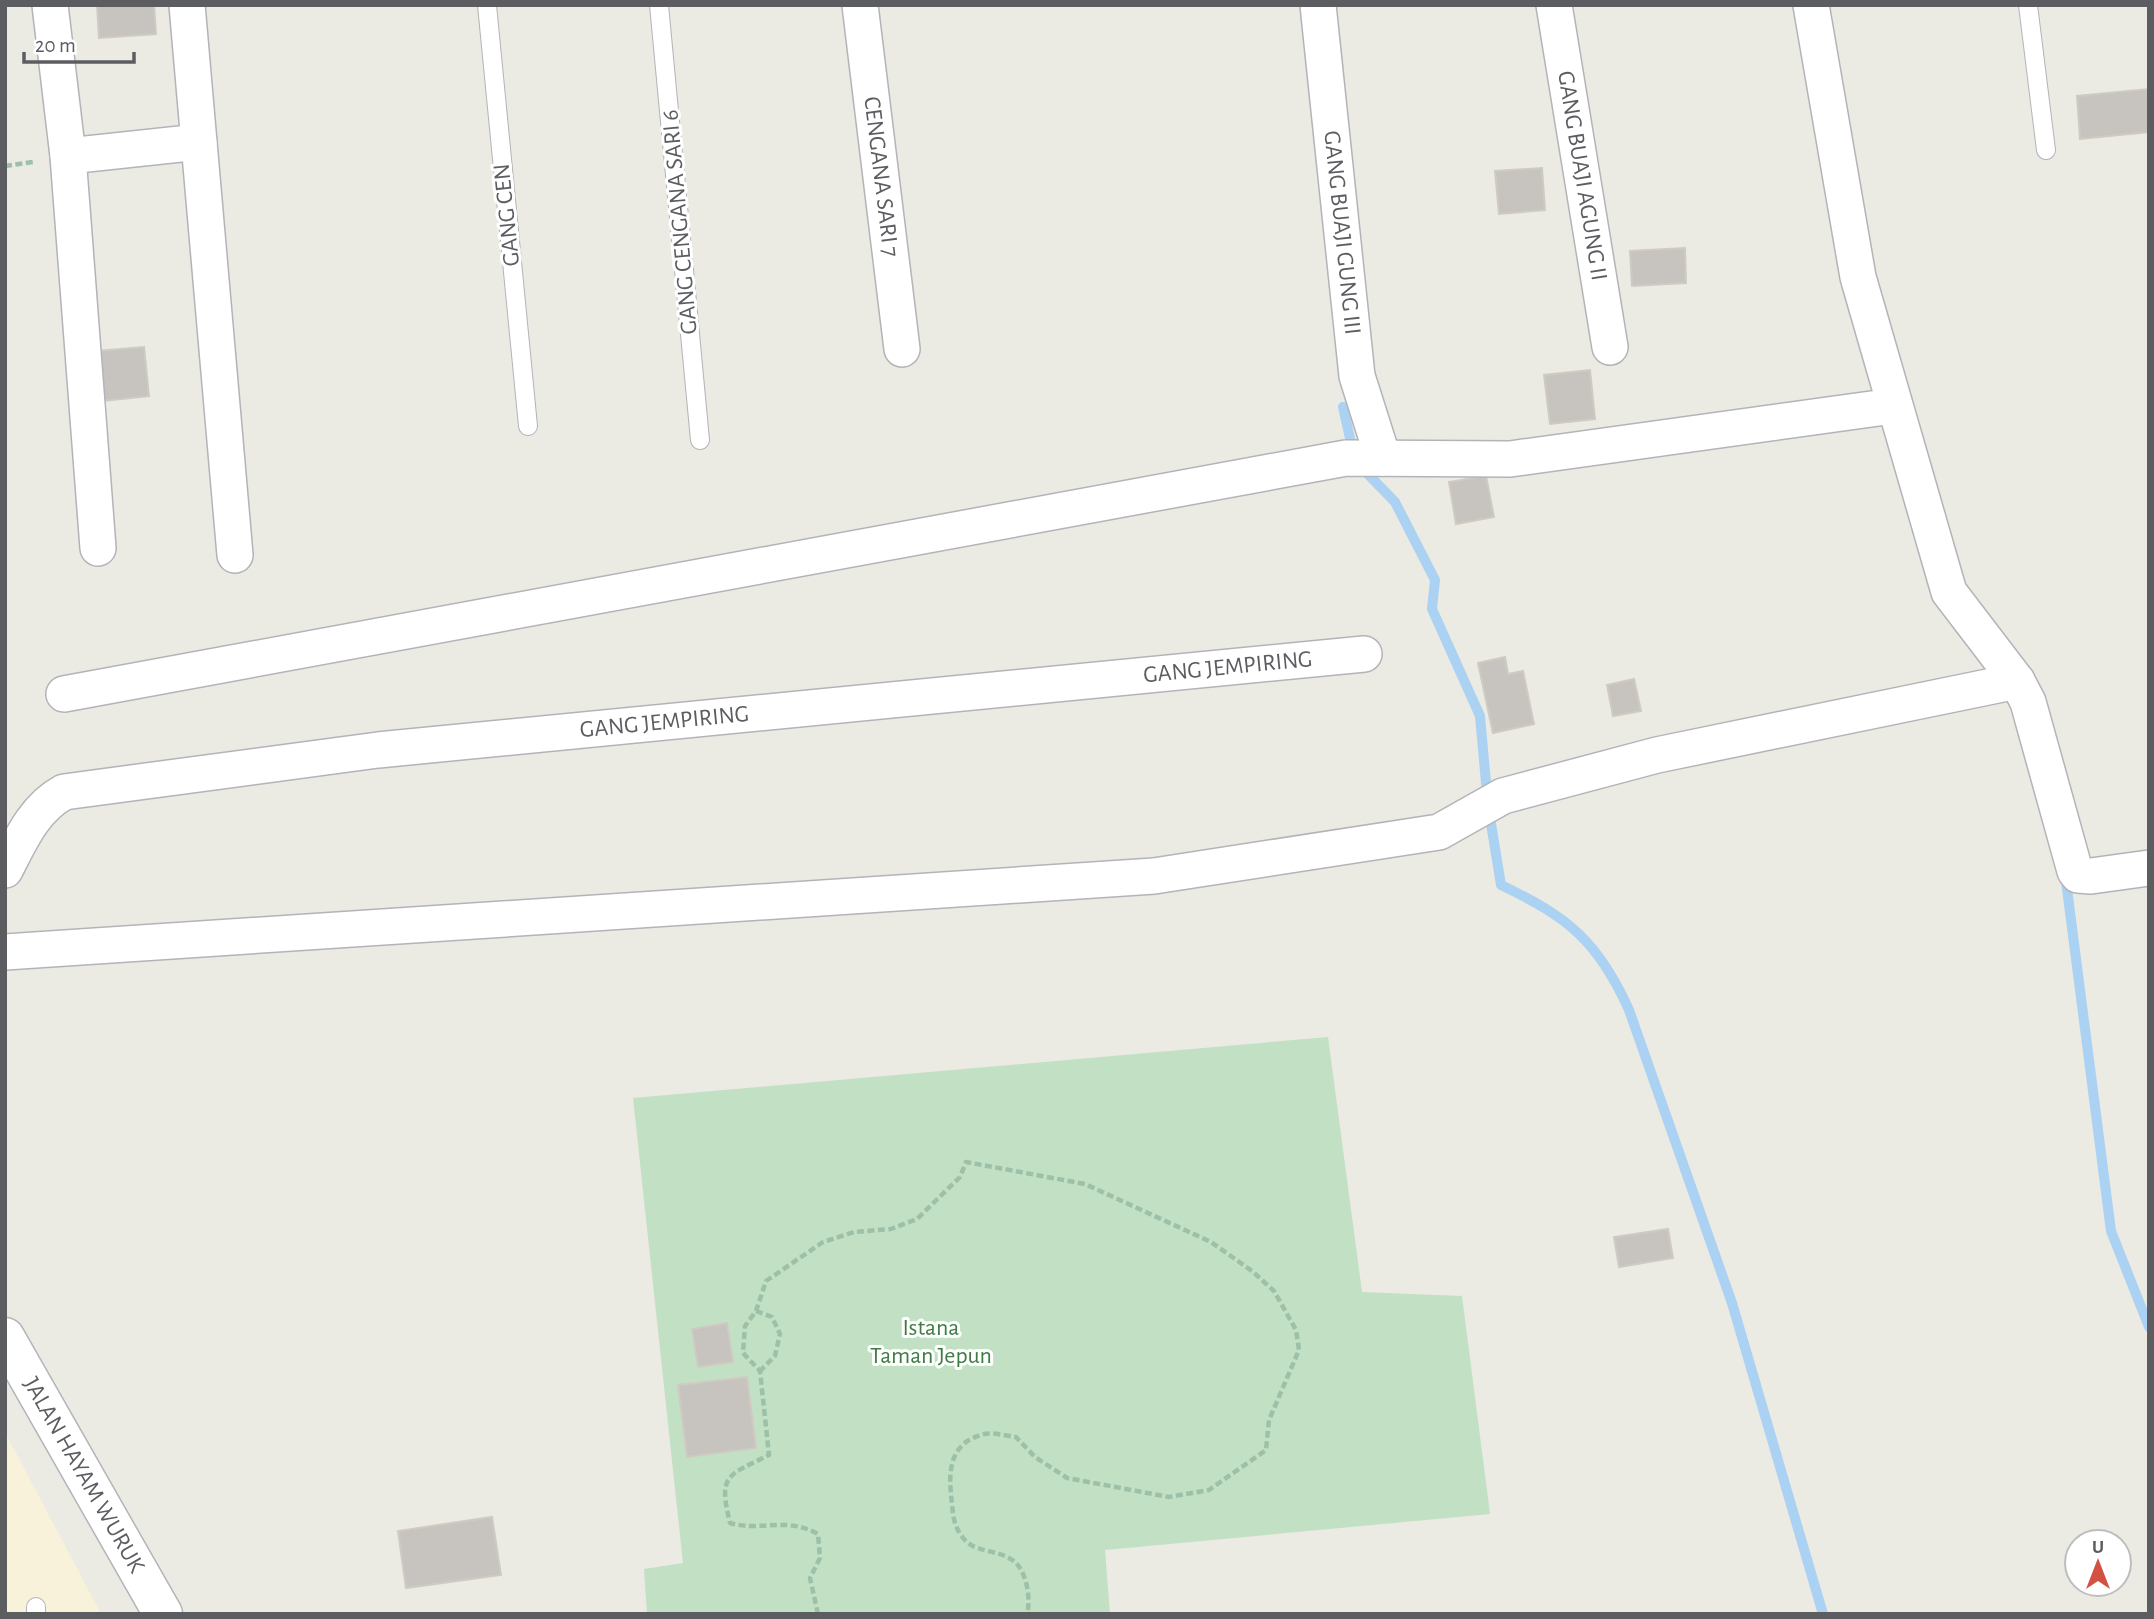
<svg xmlns="http://www.w3.org/2000/svg" width="2154" height="1619" viewBox="0 0 2154 1619" font-family="'Alegreya Sans',sans-serif">
	<rect width="100%" height="100%" fill="#ebeae3"/>
	<path fill="#f9f2da" d="M 5,1432 L 99,1610 L 101,1614 L 5,1614 Z"/>
	<path fill="#c2e0c3" d="M 1328,1037 L 1362,1292 L 1462,1296 L 1490,1514 L 1105,1550 L 1110,1614 L 647,1614 L 644,1569 L 683,1563 L 633,1098 Z"/>
	<g fill="none" stroke-linecap="round" stroke-linejoin="round">
		<path stroke="#abd2f3" stroke-width="10" d="M 1343,407 L 1353,452
			M 1360,466 L 1395,502 L 1435,580 L 1432,609 L 1480,716 L 1488,805 L 1501,885 C 1568,917 1598,941 1629,1010 L 1732,1303 L 1823,1614
			M 2066,881 L 2111,1231 L 2149,1327"/>
	</g>
	<path fill="#c7c4bf" stroke="#cfcbc2" stroke-width="2" d="M 97,5 L 154,5 L 156,34 L 99,38 Z
		M 2149,89 L 2149,132 L 2080,139 L 2077,96 Z
		M 1542,168 L 1545,210 L 1499,214 L 1495,171 Z
		M 1685,248 L 1686,283 L 1632,286 L 1630,251 Z
		M 144,347 L 149,396 L 103,401 L 98,351 Z
		M 1590,370 L 1595,419 L 1550,424 L 1544,375 Z
		M 1486,476 L 1494,517 L 1456,524 L 1449,482 Z
		M 1505,657 L 1508,674 L 1523,671 L 1534,724 L 1493,733 L 1478,663 Z
		M 1634,679 L 1641,711 L 1613,716 L 1607,685 Z
		M 1668,1229 L 1673,1258 L 1619,1267 L 1614,1237 Z
		M 727,1323 L 733,1362 L 698,1367 L 692,1329 Z
		M 747,1377 L 756,1448 L 687,1457 L 678,1385 Z
		M 492,1517 L 501,1575 L 406,1588 L 398,1531 Z"/>
	<g fill="none" stroke-linecap="round" stroke-linejoin="round">
		<g stroke="#b3b4b8" stroke-width="20">
			<path id="service" d="M 487,5 L 528,426
				M 659,5 L 700,440
				M 2028,5 L 2046,150
				M 36,1607 L 36,1614"/>
		</g>
		<g stroke="#b3b4b8" stroke-width="38">
			<g id="minor">
				<path d="M 50,5 L 68,156 L 98,548"/>
				<path d="M 187,5 L 235,555"/>
				<path id="s1" d="M 860,5 L 902,349"/>
				<path id="s2" d="M 1318,5 L 1357,376 L 1383,458"/>
				<path id="s3" d="M 1554,5 L 1610,347"/>
				<path d="M 1811,5 L 1858,277 L 1949,592 L 2017,681 L 2028,702 L 2075,871 L 2078,875 L 2091,876 L 2149,868"/>
				<path d="M 68,156 L 199,142"/>
				<path d="M 64,694 L 1346,458 L 1510,459 L 1893,406"/>
				<path id="s4" d="M 5,870 C 20,841 34,808 64,792 L 378,750 L 1364,654"/>
				<path d="M 5,952 L 1154,876 L 1439,832 L 1503,796 L 1657,755 L 2017,681"/>
			</g>
		</g>
		<g stroke="#b2b4b8" stroke-width="41">
			<g id="secondary">
				<path id="s5" d="M 5,1337 L 163,1614"/>
			</g>
		</g>
		<path stroke="#9cc0a8" stroke-width="4.5" stroke-dasharray="7 3.5" stroke-linecap="butt" d="M 5,166 L 33,162
			M 756,1311 L 772,1317 L 780,1334 L 775,1356 L 760,1371
			M 818,1614 L 810,1578 L 820,1558 L 818,1534 C 786,1516 762,1532 730,1523 C 718,1474 727,1476 769,1455 L 760,1371 L 743,1353 L 745,1326 L 756,1311 L 766,1281 L 823,1242 L 854,1232 L 891,1229 L 917,1219 L 960,1177 L 966,1162 L 1085,1184 L 1211,1242 L 1252,1271 L 1274,1291 L 1296,1330 L 1299,1350 L 1269,1420 L 1266,1450 L 1209,1490 L 1169,1497 L 1067,1478 L 1035,1457 L 1016,1437 C 1007,1436 993,1432 984,1434 C 948,1443 948,1473 952,1503 C 953,1518 955,1531 967,1542 C 979,1553 1003,1550 1016,1563 C 1027,1574 1031,1600 1027,1614"/>
		<use href="#service" stroke="#fff" stroke-width="18"/>
		<use href="#minor" stroke="#fff" stroke-width="35"/>
		<use href="#secondary" stroke="#fff" stroke-width="38"/>
	</g>
	<g text-anchor="middle" dominant-baseline="central" stroke-width="6" stroke-linejoin="round" paint-order="stroke">
		<g font-size="24" fill="#5b5d61" stroke="#fff">
			<text stroke="none"><textPath href="#s3" startOffset="173">GANG BUAJI AGUNG II</textPath></text>
			<text stroke="none"><textPath href="#s1" startOffset="173">CENGANA SARI 7</textPath></text>
			<text transform="translate(507 215) rotate(-96)">GANG CEN</text>
			<text transform="translate(680 222) rotate(-95)">GANG CENGANA SARI 6</text>
			<text stroke="none"><textPath href="#s2" startOffset="229">GANG BUAJI GUNG III</textPath></text>
			<text stroke="none"><textPath href="#s4" startOffset="1270">GANG JEMPIRING</textPath></text>
			<text stroke="none"><textPath href="#s4" startOffset="704">GANG JEMPIRING</textPath></text>
			<text stroke="none"><textPath href="#s5" startOffset="159">JALAN HAYAM WURUK</textPath></text>
		</g>
		<g font-size="24" fill="#3f7c43" stroke="#fff">
			<text x="931" y="1328">Istana<tspan x="931" dy="28">Taman Jepun</tspan></text>
		</g>
	</g>
	<rect width="2154" height="1619" fill="none" stroke="#5b5d61" stroke-width="14"/>
	<g transform="translate(2098 1563)"><circle r="33" fill="#ffffff" stroke="#bdbec0" stroke-width="2"/>
	<path d="M0-5L12 26L0 18L-12 26Z" fill="#d25142"/>
	<text y="-10" font-size="19" font-weight="bold" text-anchor="middle" fill="#5b5d61">U</text>
	</g>
	<path d="M24 52v10h110v-10" fill="none" stroke="#5b5d61" stroke-width="3.5"/>
	<text x="35" y="52" font-size="21" fill="#5b5d61" stroke="#ffffff" stroke-width="5" paint-order="stroke">20 m</text>
</svg>
